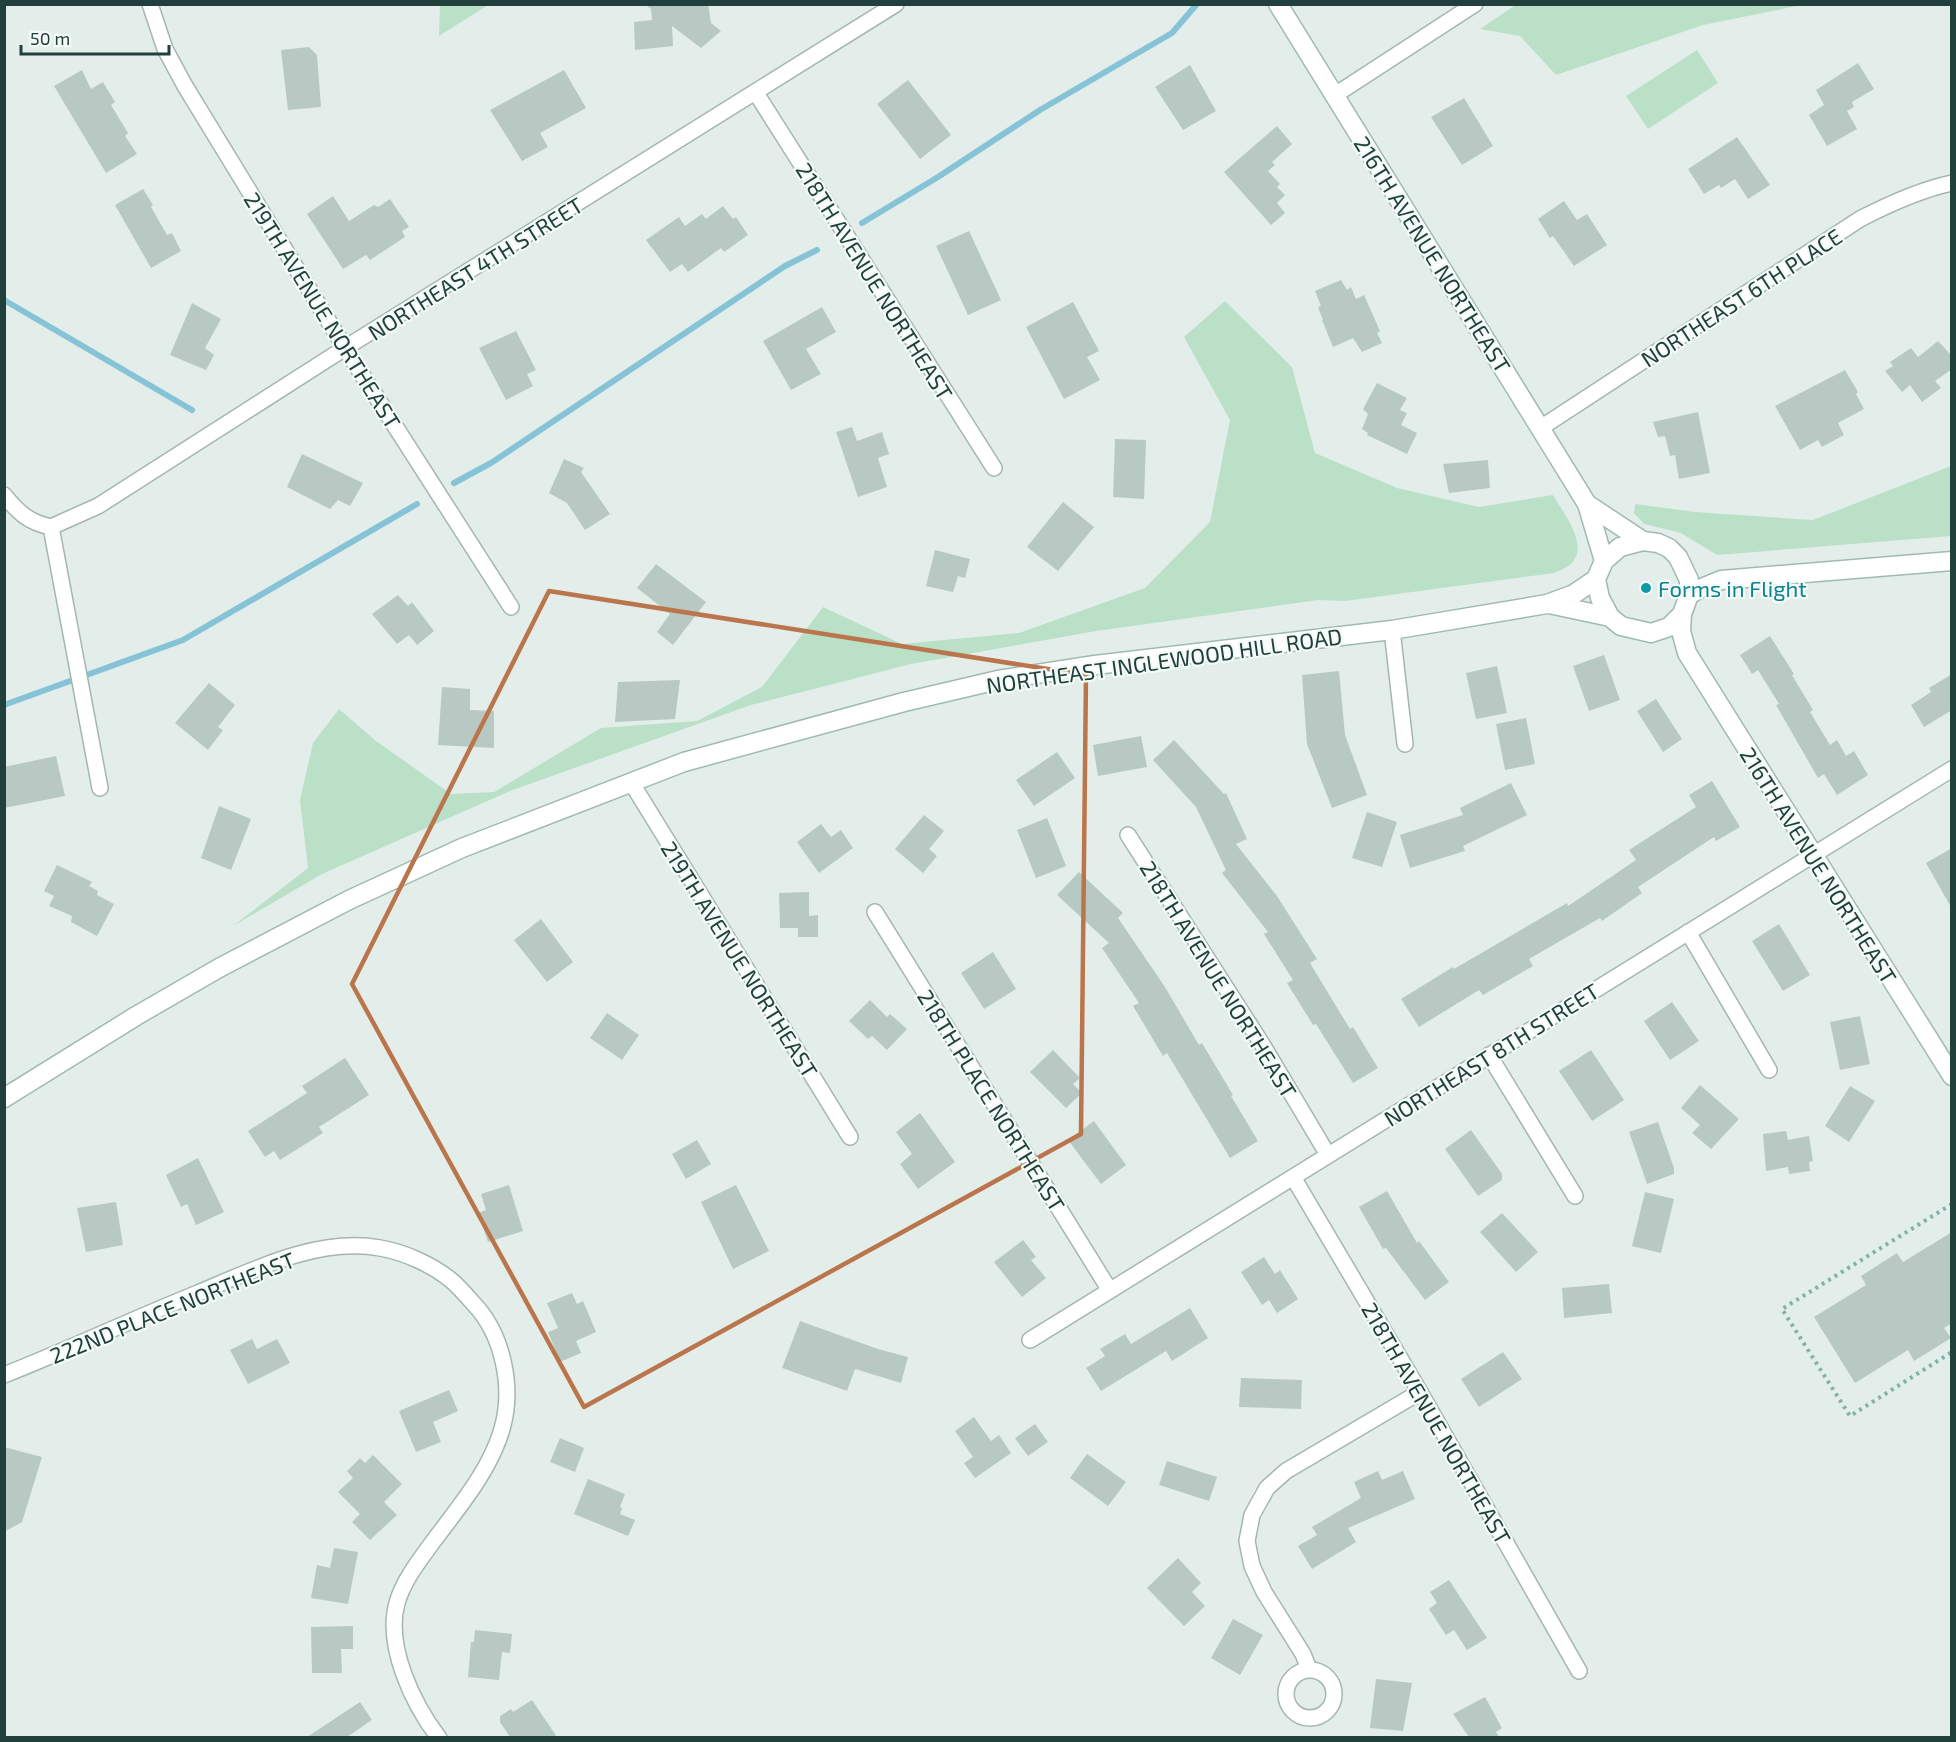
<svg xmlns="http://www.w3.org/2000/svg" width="1956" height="1742" viewBox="0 0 1956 1742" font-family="'Exo 2',sans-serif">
	<rect width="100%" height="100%" fill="#e3eeea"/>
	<path fill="#bae0c8" d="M 1517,4 L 1802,4 L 1802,5 L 1703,25 L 1556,75 L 1520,36 L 1480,29 Z
		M 440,5 L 440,4 L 488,5 L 439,36 Z
		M 1697,50 L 1718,83 L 1648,129 L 1626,96 Z
		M 1225,301 L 1292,367 L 1315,453 L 1397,488 L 1479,507 L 1553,495 C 1562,511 1587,542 1574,560 C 1571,566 1561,570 1554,573 L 1345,601 L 1318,600 L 1096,631 L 911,664 L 751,705 L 510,791 L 322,874 L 233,926 L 308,868 L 300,800 L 313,743 L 339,709 L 376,741 L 451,794 L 494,792 L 601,728 L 697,721 L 762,687 L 823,607 L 902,644 L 1019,633 L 1145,588 L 1210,522 L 1230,420 L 1184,337 Z
		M 1951,466 L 1951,536 L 1717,555 L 1681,533 L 1644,524 L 1634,513 L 1635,504 L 1695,512 L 1813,520 Z"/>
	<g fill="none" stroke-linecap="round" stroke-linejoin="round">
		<path stroke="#87c3d6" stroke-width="6" d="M 862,223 L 938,177 L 1040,110 L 1172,33 L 1197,4
			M 4,300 L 192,410
			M 454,483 L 491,463 L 785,266 L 817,250
			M 4,705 L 183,640 L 417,504"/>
	</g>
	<path fill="#b8c9c3" d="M 672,4 L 708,4 L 711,23 L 721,31 L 701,48 L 672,26 L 673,46 L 635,50 L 634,22 L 652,20 L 651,9 L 647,6 Z
		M 309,47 L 317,55 L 321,107 L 288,110 L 281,50 Z
		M 1858,63 L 1874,89 L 1852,102 L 1854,107 L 1847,111 L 1857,129 L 1827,146 L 1809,115 L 1824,105 L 1816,90 Z
		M 1190,65 L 1216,111 L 1183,130 L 1155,87 Z
		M 82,70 L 91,89 L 103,82 L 115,102 L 111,105 L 128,133 L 125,136 L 137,154 L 106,173 L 54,86 Z
		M 564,70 L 586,108 L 540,133 L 548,147 L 522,161 L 490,110 Z
		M 908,80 L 951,135 L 920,159 L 877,104 Z
		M 1464,98 L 1493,146 L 1462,165 L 1431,117 Z
		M 1277,126 L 1292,144 L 1272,162 L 1275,165 L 1268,171 L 1280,184 L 1277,187 L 1285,195 L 1277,203 L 1285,213 L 1271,225 L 1224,172 Z
		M 1737,137 L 1770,185 L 1748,199 L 1735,179 L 1721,188 L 1719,185 L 1704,194 L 1688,169 Z
		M 143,189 L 153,205 L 151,207 L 167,235 L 172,233 L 181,251 L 151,268 L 115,205 Z
		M 333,196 L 349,221 L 374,205 L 378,207 L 390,199 L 409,227 L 402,231 L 405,237 L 370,260 L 366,255 L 343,269 L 307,214 Z
		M 1564,201 L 1577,220 L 1587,214 L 1607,245 L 1574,266 L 1553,236 L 1550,238 L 1538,219 Z
		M 723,206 L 733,219 L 736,217 L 748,235 L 724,252 L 721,248 L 688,272 L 682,264 L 670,272 L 646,240 L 679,217 L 685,226 L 702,214 L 706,219 Z
		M 969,231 L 1001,300 L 968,315 L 936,246 Z
		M 1341,280 L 1347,290 L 1351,287 L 1356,299 L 1364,295 L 1380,331 L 1377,333 L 1382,343 L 1362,352 L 1353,338 L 1333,347 L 1322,320 L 1323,320 L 1318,307 L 1321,306 L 1315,291 Z
		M 1073,302 L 1099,351 L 1087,357 L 1100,380 L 1064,399 L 1026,327 Z
		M 192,303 L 221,319 L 205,348 L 214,355 L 206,370 L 170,355 Z
		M 822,307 L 836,332 L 806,349 L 821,374 L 791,390 L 763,341 Z
		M 516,331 L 536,370 L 527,374 L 533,386 L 506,400 L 479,348 Z
		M 1938,341 L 1952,356 L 1952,369 L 1935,381 L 1941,388 L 1922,402 L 1910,385 L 1902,392 L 1885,371 L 1893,366 L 1890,362 L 1911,348 L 1918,357 Z
		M 1845,370 L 1858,392 L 1856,394 L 1864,409 L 1838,423 L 1844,435 L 1822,447 L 1818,440 L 1800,450 L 1775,406 Z
		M 1377,383 L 1407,398 L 1400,410 L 1407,413 L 1401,425 L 1417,433 L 1407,454 L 1367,435 L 1368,433 L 1362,429 L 1368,414 L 1363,409 Z
		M 1698,412 L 1710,473 L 1679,479 L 1675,455 L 1670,456 L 1665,436 L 1658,437 L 1653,422 Z
		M 852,427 L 857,441 L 882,432 L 889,454 L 878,458 L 887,487 L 858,497 L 836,432 Z
		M 1115,439 L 1146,440 L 1144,499 L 1113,497 Z
		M 302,454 L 363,483 L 350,506 L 338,500 L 330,509 L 287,487 Z
		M 564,459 L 584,468 L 581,472 L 610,514 L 585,530 L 567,503 L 549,493 Z
		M 1488,460 L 1490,488 L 1449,493 L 1443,464 Z
		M 1063,502 L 1094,527 L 1058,571 L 1027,547 Z
		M 935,550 L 970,559 L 965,578 L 958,576 L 953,592 L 926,586 Z
		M 656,564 L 706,602 L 673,645 L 657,632 L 670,614 L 637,588 Z
		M 398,595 L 408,606 L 412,602 L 434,631 L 417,645 L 409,635 L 397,644 L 372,614 Z
		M 1770,636 L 1794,674 L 1792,675 L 1813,710 L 1810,712 L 1830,745 L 1837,740 L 1846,756 L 1854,751 L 1868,775 L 1837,795 L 1824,774 L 1818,778 L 1776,705 L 1779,704 L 1758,670 L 1752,674 L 1740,655 Z
		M 1604,655 L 1620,700 L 1589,711 L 1573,666 Z
		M 1497,666 L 1507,713 L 1476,719 L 1466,673 Z
		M 1339,671 L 1345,735 L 1367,795 L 1332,808 L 1307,744 L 1302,675 Z
		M 1952,674 L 1952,710 L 1924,727 L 1911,705 L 1931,692 L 1929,688 Z
		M 680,680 L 675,719 L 615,722 L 618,682 Z
		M 209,683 L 235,705 L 218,727 L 223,730 L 208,750 L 175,723 Z
		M 442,687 L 470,689 L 470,710 L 494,711 L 494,748 L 438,745 Z
		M 1656,699 L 1682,739 L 1663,752 L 1637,711 Z
		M 1526,718 L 1535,764 L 1505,770 L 1496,724 Z
		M 1141,736 L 1147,767 L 1098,776 L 1093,745 Z
		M 1174,740 L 1224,794 L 1226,793 L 1247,839 L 1236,844 L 1277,896 L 1317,959 L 1310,963 L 1350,1029 L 1353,1027 L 1378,1068 L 1353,1083 L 1316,1024 L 1313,1025 L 1287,983 L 1293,980 L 1264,934 L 1268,932 L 1222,873 L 1226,870 L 1196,807 L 1153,760 Z
		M 1057,752 L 1075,778 L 1034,806 L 1016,780 Z
		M 56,756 L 65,796 L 4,808 L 4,767 Z
		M 1712,781 L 1740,827 L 1716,841 L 1714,837 L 1638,887 L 1642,893 L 1602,921 L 1600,918 L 1529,959 L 1533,966 L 1483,995 L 1479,990 L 1419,1027 L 1401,999 L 1453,967 L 1454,969 L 1567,903 L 1568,906 L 1636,860 L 1629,850 L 1696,807 L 1689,795 Z
		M 1511,783 L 1527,815 L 1463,846 L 1465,851 L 1410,868 L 1400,835 L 1463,815 L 1460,808 Z
		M 219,806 L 251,819 L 231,870 L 201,858 Z
		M 1367,812 L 1397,822 L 1382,867 L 1352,858 Z
		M 924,815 L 944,831 L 929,849 L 937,856 L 923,873 L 895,849 Z
		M 1047,818 L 1066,866 L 1036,878 L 1017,830 Z
		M 821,824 L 831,837 L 841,830 L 853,848 L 819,873 L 797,842 Z
		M 1952,848 L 1952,909 L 1926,863 Z
		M 57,865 L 92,882 L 89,886 L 98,891 L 97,895 L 114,904 L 97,936 L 71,922 L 72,916 L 49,906 L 54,896 L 44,891 Z
		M 1079,872 L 1123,913 L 1118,918 L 1165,987 L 1199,1045 L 1202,1043 L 1233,1095 L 1231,1096 L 1258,1141 L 1230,1158 L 1167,1053 L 1163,1056 L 1133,1006 L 1139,1003 L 1102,948 L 1109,943 L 1057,895 Z
		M 809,892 L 809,916 L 818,915 L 818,937 L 798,937 L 798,928 L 780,928 L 779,893 Z
		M 541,919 L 573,962 L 547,982 L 514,940 Z
		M 1779,924 L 1810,975 L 1783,991 L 1752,941 Z
		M 993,952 L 1016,989 L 984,1009 L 961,973 Z
		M 870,1000 L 887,1017 L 890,1014 L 907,1029 L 887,1050 L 872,1036 L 868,1039 L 849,1021 Z
		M 1672,1002 L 1699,1041 L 1670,1060 L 1644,1021 Z
		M 607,1013 L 639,1035 L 622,1060 L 590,1038 Z
		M 1860,1016 L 1870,1064 L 1840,1070 L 1830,1022 Z
		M 1053,1050 L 1080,1078 L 1073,1084 L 1082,1093 L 1066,1108 L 1030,1072 Z
		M 1591,1050 L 1624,1100 L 1592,1121 L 1559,1071 Z
		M 345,1058 L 369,1095 L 319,1127 L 323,1133 L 280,1160 L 274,1151 L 265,1157 L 248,1131 L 307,1093 L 302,1086 Z
		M 1700,1085 L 1739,1119 L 1711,1149 L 1692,1133 L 1700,1125 L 1681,1108 Z
		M 1850,1086 L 1875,1101 L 1849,1142 L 1825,1126 Z
		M 920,1113 L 955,1162 L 918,1189 L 900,1164 L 912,1154 L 896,1132 Z
		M 1094,1121 L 1126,1165 L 1101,1184 L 1068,1140 Z
		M 1658,1122 L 1674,1168 L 1674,1174 L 1647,1184 L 1629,1132 Z
		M 1471,1130 L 1502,1174 L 1502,1180 L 1478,1196 L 1445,1149 Z
		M 1786,1131 L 1788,1140 L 1809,1136 L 1813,1161 L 1809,1162 L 1810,1171 L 1789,1174 L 1788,1167 L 1766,1171 L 1763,1134 Z
		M 697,1140 L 711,1164 L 686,1179 L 672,1154 Z
		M 198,1158 L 224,1212 L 196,1225 L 187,1204 L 181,1207 L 166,1175 Z
		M 509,1185 L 523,1231 L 488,1242 L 478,1213 L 486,1210 L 481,1194 Z
		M 736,1185 L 769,1251 L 733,1269 L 701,1202 Z
		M 1387,1191 L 1417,1243 L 1419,1241 L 1449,1282 L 1425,1300 L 1386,1248 L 1383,1249 L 1359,1207 Z
		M 1645,1192 L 1674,1199 L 1661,1253 L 1632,1246 Z
		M 116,1202 L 123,1245 L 86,1252 L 77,1208 Z
		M 1502,1213 L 1538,1252 L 1516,1272 L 1480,1232 Z
		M 1952,1232 L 1952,1323 L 1944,1328 L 1951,1338 L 1914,1361 L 1908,1350 L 1855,1383 L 1814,1317 L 1866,1285 L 1861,1276 L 1897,1253 L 1903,1262 Z
		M 1023,1240 L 1036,1257 L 1031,1260 L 1046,1278 L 1022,1297 L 994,1262 Z
		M 1264,1257 L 1275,1274 L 1280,1270 L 1298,1299 L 1277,1313 L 1269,1300 L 1262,1305 L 1241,1272 Z
		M 1609,1284 L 1612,1313 L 1564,1318 L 1562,1288 Z
		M 572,1293 L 577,1304 L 583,1301 L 596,1332 L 576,1341 L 581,1353 L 560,1362 L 548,1332 L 558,1328 L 547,1303 Z
		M 1190,1308 L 1208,1338 L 1172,1361 L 1166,1351 L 1101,1391 L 1086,1368 L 1105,1356 L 1100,1349 L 1125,1334 L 1131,1344 Z
		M 800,1321 L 878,1349 L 908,1357 L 901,1383 L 855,1369 L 847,1391 L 782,1368 Z
		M 252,1339 L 257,1349 L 277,1339 L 290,1363 L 248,1384 L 230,1350 Z
		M 1503,1352 L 1522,1379 L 1479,1407 L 1461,1379 Z
		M 1241,1378 L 1302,1380 L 1301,1409 L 1239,1407 Z
		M 449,1390 L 458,1411 L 433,1422 L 441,1442 L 416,1452 L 399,1411 Z
		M 974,1417 L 991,1441 L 999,1435 L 1011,1453 L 975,1478 L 964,1463 L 973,1457 L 955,1431 Z
		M 1035,1424 L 1048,1442 L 1028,1456 L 1015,1438 Z
		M 560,1438 L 584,1448 L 575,1472 L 550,1462 Z
		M 4,1447 L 42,1457 L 22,1522 L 4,1532 Z
		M 1087,1454 L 1126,1482 L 1108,1506 L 1070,1478 Z
		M 373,1455 L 402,1484 L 384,1502 L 397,1515 L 370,1540 L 352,1522 L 360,1514 L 338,1492 L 353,1478 L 347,1471 L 360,1458 L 365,1463 Z
		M 1167,1461 L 1217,1477 L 1209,1501 L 1159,1485 Z
		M 1378,1471 L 1382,1480 L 1403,1471 L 1415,1499 L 1348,1528 L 1356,1542 L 1312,1569 L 1298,1546 L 1317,1535 L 1312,1527 L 1361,1498 L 1354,1482 Z
		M 588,1479 L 625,1494 L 620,1507 L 622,1508 L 620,1514 L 635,1520 L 628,1536 L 574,1514 Z
		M 334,1548 L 358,1552 L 348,1604 L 311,1598 L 317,1565 L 330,1568 Z
		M 1178,1558 L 1201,1583 L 1192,1592 L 1205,1606 L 1184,1626 L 1147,1588 Z
		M 1449,1580 L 1487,1638 L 1467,1650 L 1454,1630 L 1446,1635 L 1429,1609 L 1437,1603 L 1430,1592 Z
		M 1233,1619 L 1263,1635 L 1240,1675 L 1211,1658 Z
		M 353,1626 L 353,1649 L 341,1649 L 342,1673 L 312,1673 L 311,1627 Z
		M 475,1630 L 512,1634 L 510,1653 L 502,1652 L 499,1680 L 468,1677 L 471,1642 L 474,1642 Z
		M 1376,1679 L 1412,1683 L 1403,1731 L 1370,1728 Z
		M 1485,1697 L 1502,1728 L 1496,1732 L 1499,1737 L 1469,1737 L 1453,1714 Z
		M 532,1700 L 557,1737 L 510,1737 L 500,1722 L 500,1716 L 511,1709 L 513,1712 Z
		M 360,1702 L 372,1720 L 347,1737 L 307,1737 Z"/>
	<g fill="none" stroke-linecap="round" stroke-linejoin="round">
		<g stroke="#a5b6b2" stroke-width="18">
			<path id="street" d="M 150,4 L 165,49 L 185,86 L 345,348 L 511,607
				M 756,93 L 994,468
				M 1335,95 L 1475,4
				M 1539,429 L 1860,219 C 1889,204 1919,190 1952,183
				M 4,495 C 19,513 28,522 51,527 L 100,788
				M 51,527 L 98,506 L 345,348 L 896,4
				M 1392,630 L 1405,744
				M 631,782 L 850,1137
				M 1128,835 L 1262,1044 L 1328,1155
				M 875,912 L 1109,1289
				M 1688,932 L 1769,1070
				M 1489,1055 L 1575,1196
				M 1293,1177 L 1420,1392 L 1579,1671
				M 1030,1340 L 1952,769
				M 4,1375 C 70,1349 133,1319 198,1293 C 253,1270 318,1237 380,1248 C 404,1252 433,1265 452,1281 C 459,1287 466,1295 473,1303 C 503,1334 514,1387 502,1429 C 490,1471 458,1508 432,1543 C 419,1561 403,1581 397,1603 C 385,1646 413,1704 439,1738
				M 1309,1669 L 1303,1654 L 1264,1592 L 1252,1566 L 1247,1541 L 1252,1515 L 1267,1488 L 1286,1471 L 1420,1392
				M1286 1694a24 24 0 1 1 48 0a24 24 0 1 1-48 0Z"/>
		</g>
		<g stroke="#a0bab3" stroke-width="21">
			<path id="secondary" d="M 1278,4 L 1587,504 L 1604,561
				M 1587,504 L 1643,541
				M 1643,541 L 1658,543 L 1669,548 L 1678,557 L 1689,580 L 1689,595 L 1682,614 L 1669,627 L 1651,633 L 1621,626 L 1610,617 L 1600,598 L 1596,579 L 1604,561 L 1620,547 Z
				M 1689,595 L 1697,590 L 1721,580 L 1952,561
				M 1549,604 L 1610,617
				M 1682,614 L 1681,631 L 1687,653 L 1952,1076
				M 4,1098 L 136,1016 L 219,968 L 349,900 L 462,848 L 684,762 L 904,702 L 998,680 L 1095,665 L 1392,630 L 1547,604 L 1574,594 L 1596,579"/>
		</g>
		<path stroke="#81b3a8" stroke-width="4" stroke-dasharray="3 4.5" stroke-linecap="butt" d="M 1952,1204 L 1782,1309 L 1850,1416 L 1952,1352"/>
		<use href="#street" stroke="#fff" stroke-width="15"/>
		<use href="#secondary" stroke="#fff" stroke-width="18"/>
	</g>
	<path fill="none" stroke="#ba754c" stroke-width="4.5" stroke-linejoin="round" d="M 549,591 L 1086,675 L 1081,1134 L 584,1407 L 352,984 Z"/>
	<circle fill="#0f9aa8" stroke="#f3faf7" stroke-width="2" cx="1646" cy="588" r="6"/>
	<g text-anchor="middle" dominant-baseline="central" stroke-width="4.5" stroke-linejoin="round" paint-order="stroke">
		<g font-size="22" fill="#21403b" stroke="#f3faf7">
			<text transform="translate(1433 254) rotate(58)">216TH AVENUE NORTHEAST</text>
			<text transform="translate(475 268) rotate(-32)">NORTHEAST 4TH STREET</text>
			<text transform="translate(875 281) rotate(58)">218TH AVENUE NORTHEAST</text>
			<text transform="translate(1741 297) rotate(-33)">NORTHEAST 6TH PLACE</text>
			<text transform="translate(323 310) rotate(58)">219TH AVENUE NORTHEAST</text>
			<text transform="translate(1164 660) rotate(-8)">NORTHEAST INGLEWOOD HILL ROAD</text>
			<text transform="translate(1819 865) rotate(58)">216TH AVENUE NORTHEAST</text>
			<text transform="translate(740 959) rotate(58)">219TH AVENUE NORTHEAST</text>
			<text transform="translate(1219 979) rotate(58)">218TH AVENUE NORTHEAST</text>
			<text transform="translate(1491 1054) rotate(-32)">NORTHEAST 8TH STREET</text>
			<text transform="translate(992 1100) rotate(58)">218TH PLACE NORTHEAST</text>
			<text transform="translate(172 1307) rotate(-22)">222ND PLACE NORTHEAST</text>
			<text transform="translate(1437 1423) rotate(60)">218TH AVENUE NORTHEAST</text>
		</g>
		<g font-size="22" fill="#0d838f" stroke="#f3faf7" text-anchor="start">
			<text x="1658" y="588">Forms in Flight</text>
		</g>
	</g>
	<rect width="1956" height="1742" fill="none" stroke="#21403b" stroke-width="12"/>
	<path d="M21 45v9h148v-9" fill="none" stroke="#21403b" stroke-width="3"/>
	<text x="30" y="45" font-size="18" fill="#21403b" stroke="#f3faf7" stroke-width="4.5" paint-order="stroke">50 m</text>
</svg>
